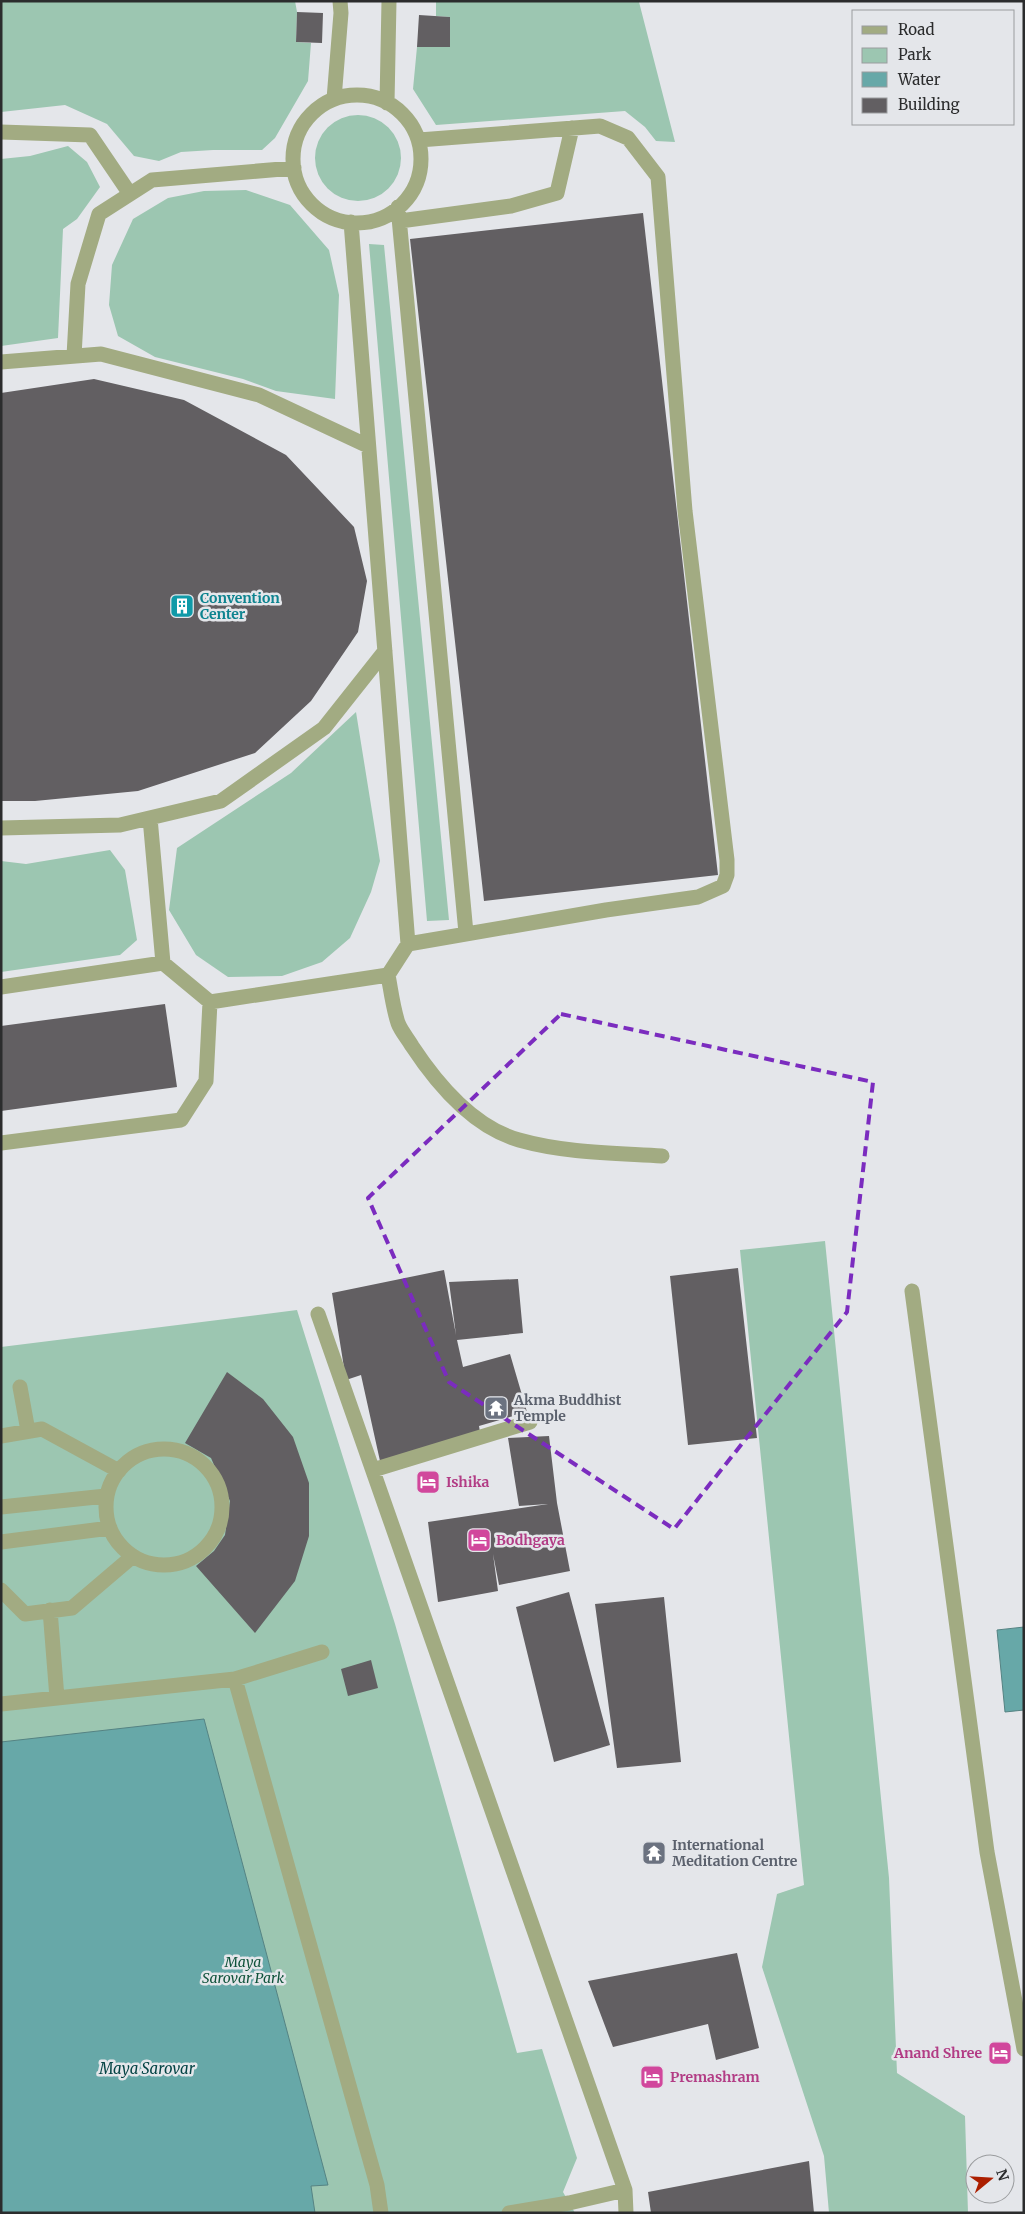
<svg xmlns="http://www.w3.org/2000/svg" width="1025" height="2214" viewBox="0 0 1025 2214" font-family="Merriweather,serif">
	<rect width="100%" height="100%" fill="#e4e6ea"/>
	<path fill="#9cc6b1" d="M 1,1 L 295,1 L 297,12 L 296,42 L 311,43 L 308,81 L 275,138 L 262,150 L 213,150 L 181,152 L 159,161 L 134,156 L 107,124 L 65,105 L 1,112 Z
		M 436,1 L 639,2 L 675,142 L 656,141 L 645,127 L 625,111 L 436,125 L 413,89 L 417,47 L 450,47 L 450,17 L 436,16 Z
		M315 158a43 43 0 1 1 86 0a43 43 0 1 1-86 0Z
		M 68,146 L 87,162 L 100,187 L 77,219 L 63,229 L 58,338 L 1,346 L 1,159 L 30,156 Z
		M 246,190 L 290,205 L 329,250 L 339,295 L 335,399 L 276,391 L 243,379 L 155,357 L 118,336 L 109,305 L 112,265 L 133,219 L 168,198 L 204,191 Z
		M 369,244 L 384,245 L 449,920 L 427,921 Z
		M 356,712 L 380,861 L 371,892 L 350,938 L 322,962 L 282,976 L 228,977 L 196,955 L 169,910 L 177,848 L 291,773 Z
		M 110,850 L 125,870 L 137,940 L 120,955 L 1,972 L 1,861 L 26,864 Z
		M 825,1241 L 889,1878 L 897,2073 L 965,2116 L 968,2213 L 829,2213 L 824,2156 L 762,1967 L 777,1894 L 804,1885 L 740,1250 Z
		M 297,1310 L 395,1624 L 517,2053 L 542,2049 L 577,2158 L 563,2192 L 575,2213 L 1,2213 L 1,1347 Z"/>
	<path fill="#67a8a8" stroke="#558383" d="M 1024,1627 L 1024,1710 L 1005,1712 L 997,1630 Z
		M 204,1719 L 328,2185 L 311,2186 L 315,2213 L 1,2213 L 1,1742 Z"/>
	<path fill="#625f62" d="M 297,12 L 323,13 L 322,43 L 296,42 Z
		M 419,15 L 450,17 L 450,47 L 417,47 Z
		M 643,213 L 718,875 L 484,901 L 410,239 Z
		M 94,379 L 184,400 L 286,455 L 354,527 L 367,581 L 358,632 L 311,701 L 255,753 L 138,791 L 35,801 L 1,801 L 1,393 Z
		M 165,1004 L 177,1087 L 1,1111 L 1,1026 Z
		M 738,1268 L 757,1438 L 688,1445 L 670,1276 Z
		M 444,1270 L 456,1335 L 449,1282 L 518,1279 L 523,1333 L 457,1340 L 463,1367 L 510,1354 L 527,1412 L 479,1426 L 480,1432 L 380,1461 L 361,1375 L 346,1380 L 332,1293 Z
		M 227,1372 L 263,1399 L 293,1437 L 309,1483 L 309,1536 L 295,1581 L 255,1633 L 196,1566 L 214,1551 L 225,1535 L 230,1501 L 211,1458 L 185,1443 Z
		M 549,1436 L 557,1503 L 570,1571 L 499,1585 L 493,1554 L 498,1591 L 438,1602 L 428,1522 L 548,1504 L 519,1506 L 508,1438 Z
		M 569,1592 L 610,1745 L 554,1762 L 516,1607 Z
		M 664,1597 L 681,1762 L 617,1768 L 595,1604 Z
		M 371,1660 L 378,1688 L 348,1696 L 341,1669 Z
		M 737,1953 L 759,2048 L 716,2060 L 708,2024 L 613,2047 L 588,1981 Z
		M 809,2161 L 814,2213 L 651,2213 L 648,2192 Z"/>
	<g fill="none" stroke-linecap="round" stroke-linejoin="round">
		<path stroke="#a2ab82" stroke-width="15" d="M293 159a64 64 0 1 1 128 0a64 64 0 1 1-128 0Z
			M 334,99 L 341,13 L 340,1
			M 387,103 L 389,1
			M 1,132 L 90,135 L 130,194
			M 398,207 L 466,933
			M 400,221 L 511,206 L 557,193 L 572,128
			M 351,222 L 408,944
			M 74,356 L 78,284 L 99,214 L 152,180 L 294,168
			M 1,362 L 101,354 L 259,395 L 368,446
			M 150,818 L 163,963
			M 1,828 L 120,825 L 221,801 L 324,728 L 385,651
			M 388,975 C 391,991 393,1008 398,1023 C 401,1031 408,1039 412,1046 C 437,1084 473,1127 519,1140 C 565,1153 614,1153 662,1156
			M 1,987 L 163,963 L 210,1002
			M 1,1143 L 181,1120 L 206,1081 L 210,1002 L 388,975 L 408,944 L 606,910 L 698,897 L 723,886 L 727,875 L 727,860 L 685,511 L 658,177 L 628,138 L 600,126 L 419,140
			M 912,1291 L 987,1852 L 1024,2049
			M 318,1314 L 625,2190 L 626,2213
			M 20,1387 L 28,1431
			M 1,1436 L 42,1429 L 119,1471
			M106 1507a58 58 0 1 1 116 0a58 58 0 1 1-116 0Z
			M 373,1470 L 530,1422
			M 1,1507 L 106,1496
			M 1,1542 L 110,1528
			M 1,1590 L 25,1614 L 72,1608 L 133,1556
			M 50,1610 L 57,1698
			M 322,1652 L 235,1679 L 377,2185 L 381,2213
			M 1,1704 L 235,1679
			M 509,2213 L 569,2203 L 625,2190"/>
	</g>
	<path fill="none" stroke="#7b2cbf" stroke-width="4" stroke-dasharray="10 6" stroke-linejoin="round" d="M 561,1014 L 873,1082 L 847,1312 L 674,1529 L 449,1382 L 368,1198 Z"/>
	<defs>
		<g id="building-square" transform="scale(1.25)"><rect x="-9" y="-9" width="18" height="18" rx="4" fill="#0f9aa8" stroke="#e4e6ea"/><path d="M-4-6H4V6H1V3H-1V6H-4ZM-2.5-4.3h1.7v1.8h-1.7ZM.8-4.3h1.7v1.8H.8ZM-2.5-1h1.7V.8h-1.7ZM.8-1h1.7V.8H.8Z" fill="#fff"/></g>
		<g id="temple-square" transform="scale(1.25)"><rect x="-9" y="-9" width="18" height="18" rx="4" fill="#6b7280" stroke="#e4e6ea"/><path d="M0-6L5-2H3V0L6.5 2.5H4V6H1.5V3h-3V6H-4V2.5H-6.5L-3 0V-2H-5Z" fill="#fff"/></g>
		<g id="hotel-square" transform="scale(1.25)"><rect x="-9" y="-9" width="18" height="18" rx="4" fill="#d1479c" stroke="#e4e6ea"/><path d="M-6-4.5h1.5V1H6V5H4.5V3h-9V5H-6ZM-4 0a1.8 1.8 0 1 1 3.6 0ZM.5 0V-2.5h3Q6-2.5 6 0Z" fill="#fff"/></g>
	</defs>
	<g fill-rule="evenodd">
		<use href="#building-square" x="182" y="606"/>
		<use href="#temple-square" x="496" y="1408"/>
		<use href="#hotel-square" x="428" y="1482"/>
		<use href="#hotel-square" x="479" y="1540"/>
		<use href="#temple-square" x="654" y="1853"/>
		<use href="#hotel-square" x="1000" y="2053"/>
		<use href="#hotel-square" x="652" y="2077"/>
	</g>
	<g text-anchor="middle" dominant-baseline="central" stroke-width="5" stroke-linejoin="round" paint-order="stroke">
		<g font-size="14" font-weight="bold" fill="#0d838f" stroke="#e4e6ea" text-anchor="start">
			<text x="200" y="598">Convention<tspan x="200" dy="16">Center</tspan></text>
		</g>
		<g font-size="14" font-weight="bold" fill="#5b616d" stroke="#e4e6ea" text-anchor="start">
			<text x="514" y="1400">Akma Buddhist<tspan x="514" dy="16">Temple</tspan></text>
			<text x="672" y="1845">International<tspan x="672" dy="16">Meditation Centre</tspan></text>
		</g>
		<g font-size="14" font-weight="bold" fill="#b23c85" stroke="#e4e6ea" text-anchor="start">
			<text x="446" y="1482">Ishika</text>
			<text x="496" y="1540">Bodhgaya</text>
			<text x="982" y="2053" text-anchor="end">Anand Shree</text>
			<text x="670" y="2077">Premashram</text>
		</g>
		<g font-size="14" font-style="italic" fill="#0f523a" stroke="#e4e6ea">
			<text x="243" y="1962">Maya<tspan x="243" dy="16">Sarovar Park</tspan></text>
		</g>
		<g font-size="15" font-style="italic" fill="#034344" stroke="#e4e6ea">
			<text x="147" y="2068">Maya Sarovar</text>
		</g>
	</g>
	<rect width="1025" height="2214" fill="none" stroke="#2b2c2d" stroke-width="5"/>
	<rect x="852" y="10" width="162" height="115" fill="#e4e6ea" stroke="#9a9c9e"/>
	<rect x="862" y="26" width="25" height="8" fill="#a2ab82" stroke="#9a9c9e"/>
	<text x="898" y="35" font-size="15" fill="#2b2c2d">Road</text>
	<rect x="862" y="48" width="25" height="15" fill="#9cc6b1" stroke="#9a9c9e"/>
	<text x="898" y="60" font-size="15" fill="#2b2c2d">Park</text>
	<rect x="862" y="72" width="25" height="15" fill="#67a8a8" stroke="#9a9c9e"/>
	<text x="898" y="85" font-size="15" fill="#2b2c2d">Water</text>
	<rect x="862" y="98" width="25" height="15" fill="#625f62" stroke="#9a9c9e"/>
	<text x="898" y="110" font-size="15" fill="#2b2c2d">Building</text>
	<g transform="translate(990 2179) rotate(72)"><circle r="24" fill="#e4e6ea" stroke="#9a9c9e"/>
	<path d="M0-4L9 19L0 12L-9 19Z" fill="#ac1f00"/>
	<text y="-8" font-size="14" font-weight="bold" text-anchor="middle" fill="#2b2c2d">N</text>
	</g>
</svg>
